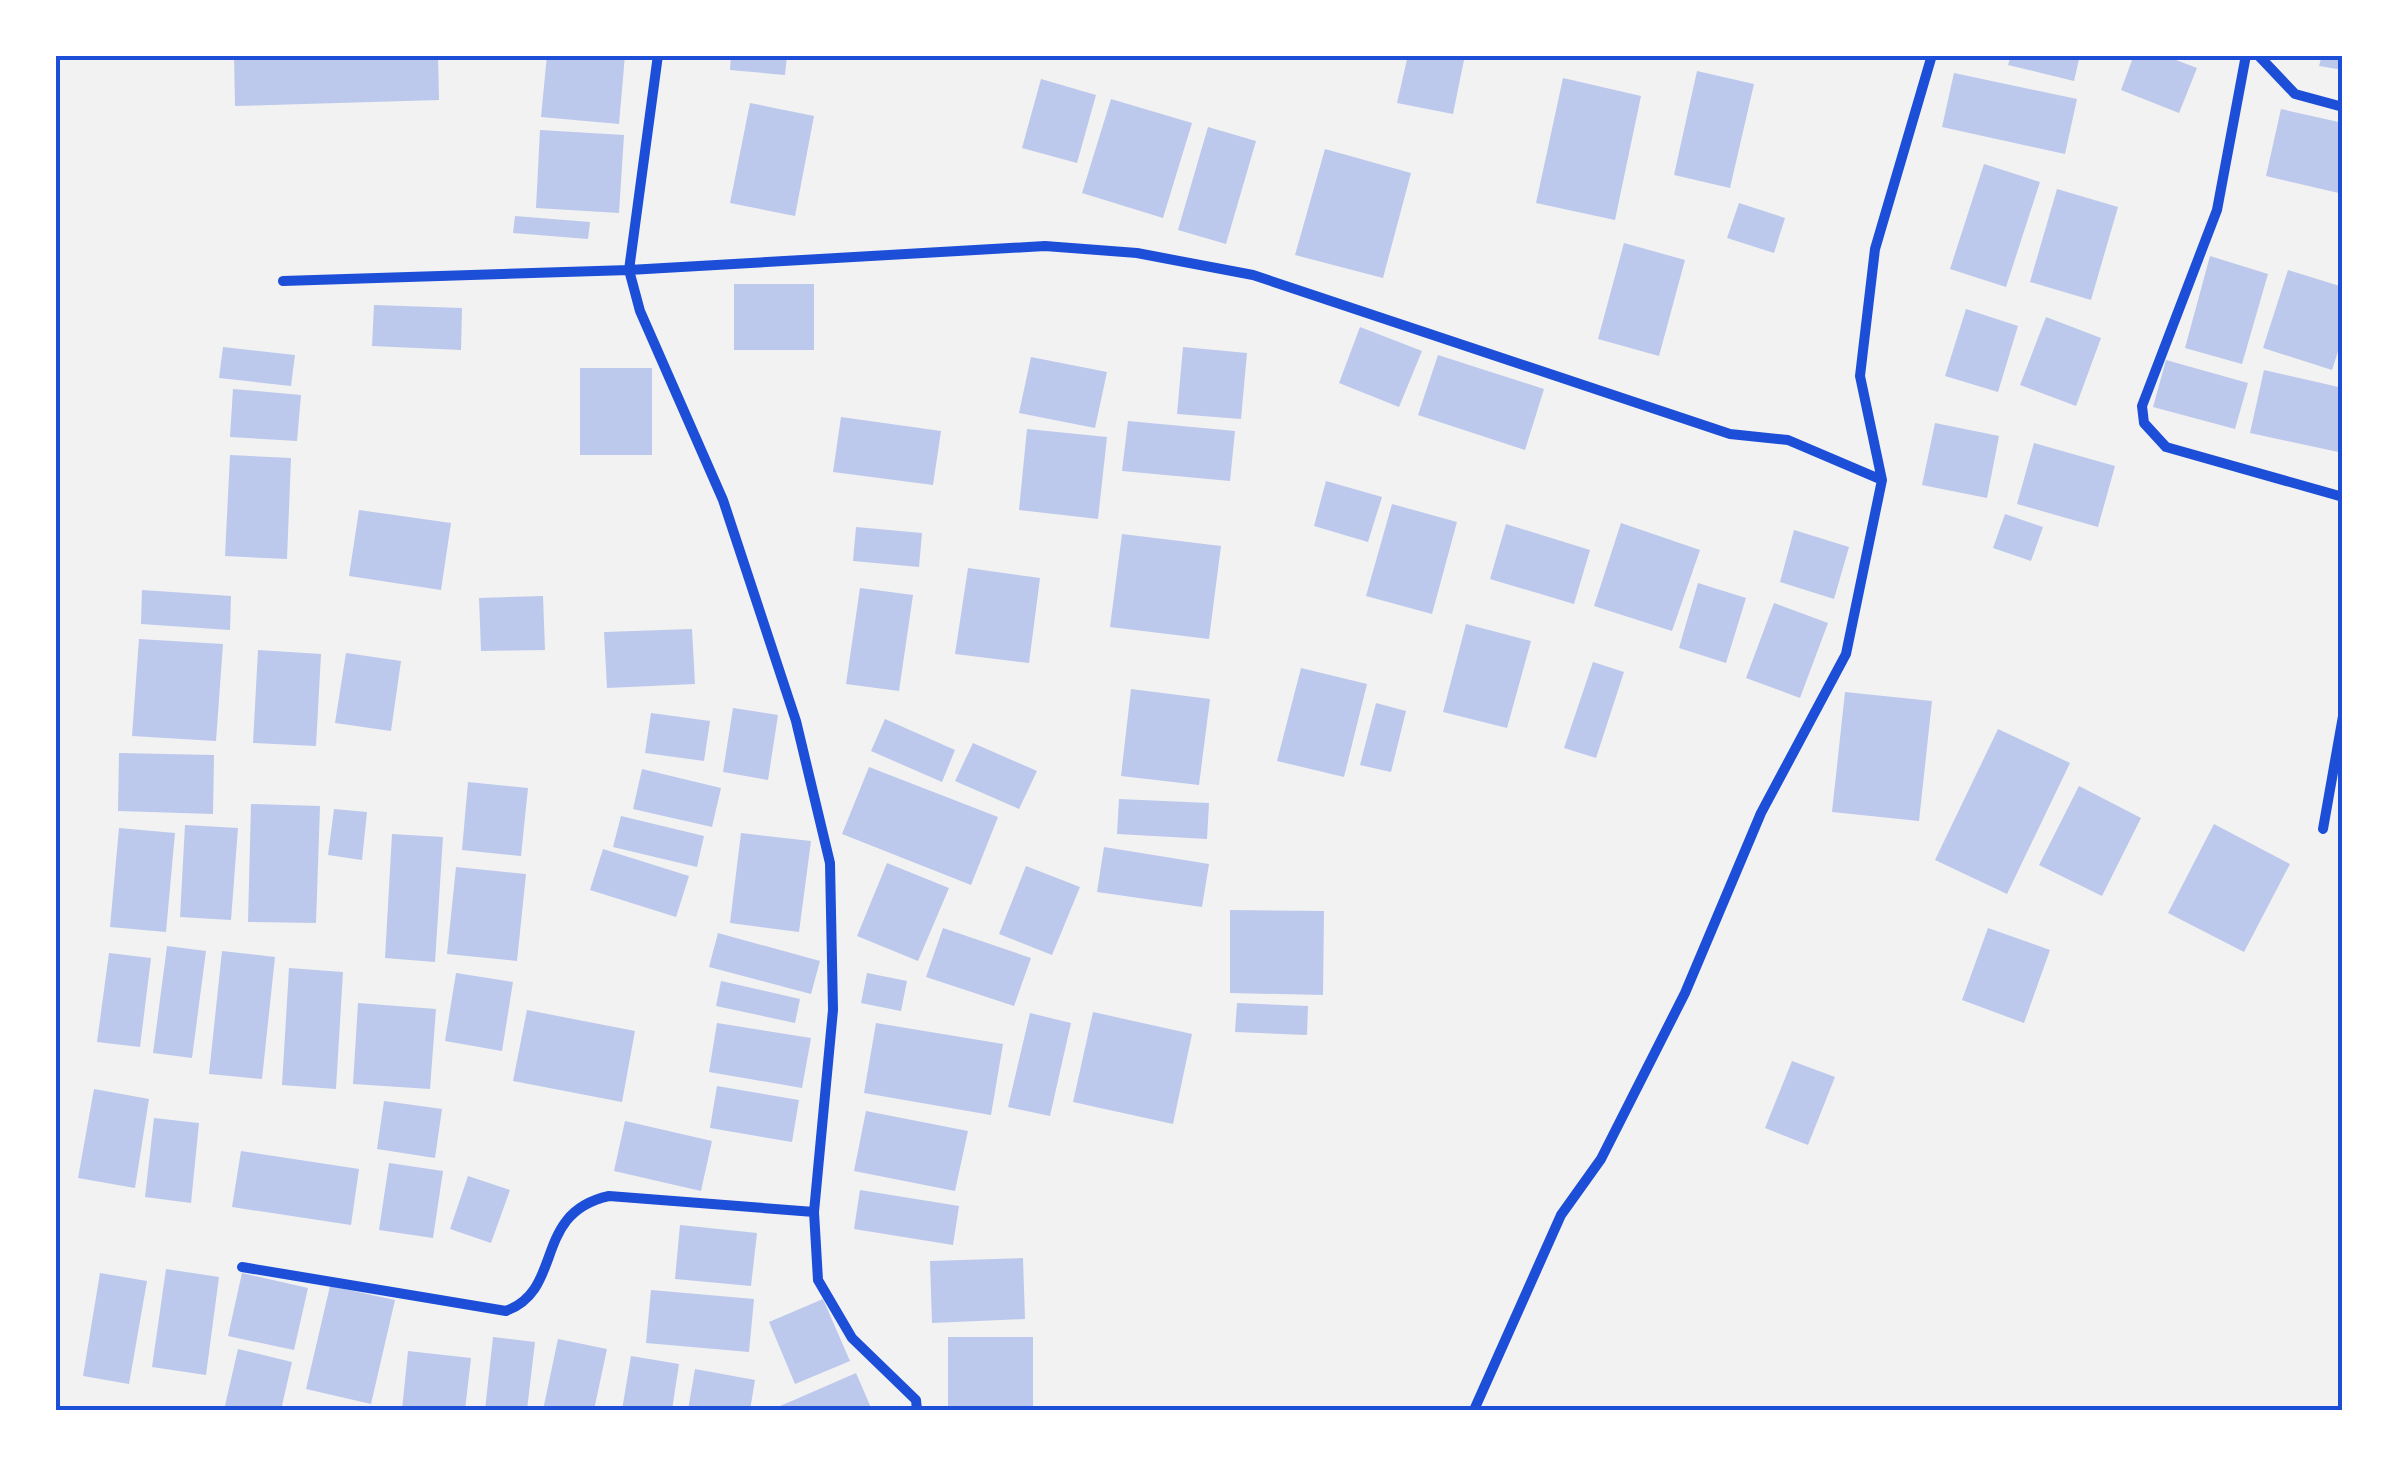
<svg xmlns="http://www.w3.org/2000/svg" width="2398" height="1465" viewBox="0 0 2398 1465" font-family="'Open Sans',sans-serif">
	<rect width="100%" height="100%" fill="#f2f2f2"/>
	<path fill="#bdc9ec" d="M 234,55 L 438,55 L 439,100 L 235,106 Z
		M 547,55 L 625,55 L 619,124 L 541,117 Z
		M 731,55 L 787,55 L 785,75 L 730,70 Z
		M 1408,55 L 1465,55 L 1453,114 L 1397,103 Z
		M 2011,55 L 2080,55 L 2074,81 L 2008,65 Z
		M 2134,55 L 2163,55 L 2197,68 L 2179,113 L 2121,90 Z
		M 2322,55 L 2343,55 L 2343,70 L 2319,66 Z
		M 1697,71 L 1754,84 L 1730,188 L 1674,175 Z
		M 1954,73 L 2077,99 L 2065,154 L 1942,127 Z
		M 1563,78 L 1641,96 L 1615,220 L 1536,203 Z
		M 1041,79 L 1096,95 L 1077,163 L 1022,148 Z
		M 1111,99 L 1192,123 L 1163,218 L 1082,193 Z
		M 750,103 L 814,116 L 795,216 L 730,203 Z
		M 2281,109 L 2343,123 L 2343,194 L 2266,176 Z
		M 1208,127 L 1256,141 L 1226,244 L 1178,230 Z
		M 540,130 L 624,135 L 619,213 L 536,208 Z
		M 1325,149 L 1411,173 L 1383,278 L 1295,255 Z
		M 1984,164 L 2040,182 L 2006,287 L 1950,269 Z
		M 2057,189 L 2118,207 L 2091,300 L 2030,282 Z
		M 1739,203 L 1785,218 L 1774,253 L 1727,238 Z
		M 515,216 L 590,222 L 588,239 L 513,233 Z
		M 1624,243 L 1685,260 L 1659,356 L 1598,339 Z
		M 2210,256 L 2268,274 L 2242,364 L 2185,348 Z
		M 2288,270 L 2343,287 L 2343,336 L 2332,370 L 2263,348 Z
		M 734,284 L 814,284 L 814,350 L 734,350 Z
		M 374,305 L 462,308 L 461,350 L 372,346 Z
		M 1966,309 L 2018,326 L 1998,392 L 1945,376 Z
		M 2046,317 L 2101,338 L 2076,406 L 2020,385 Z
		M 1360,327 L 1422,351 L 1399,407 L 1339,383 Z
		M 223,347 L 295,355 L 291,386 L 219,378 Z
		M 1183,347 L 1247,353 L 1241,419 L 1177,414 Z
		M 1438,355 L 1544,389 L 1525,450 L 1418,415 Z
		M 1031,357 L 1107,372 L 1095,428 L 1019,413 Z
		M 2166,360 L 2248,383 L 2235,429 L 2153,407 Z
		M 580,368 L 652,368 L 652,455 L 580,455 Z
		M 2264,370 L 2343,388 L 2343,453 L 2250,433 Z
		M 233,389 L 301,395 L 297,441 L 230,437 Z
		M 841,417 L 941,431 L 933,485 L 833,472 Z
		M 1128,421 L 1235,431 L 1230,481 L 1122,471 Z
		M 1935,423 L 1999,436 L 1987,498 L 1922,485 Z
		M 1027,429 L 1107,437 L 1098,519 L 1019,510 Z
		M 2034,443 L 2115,466 L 2098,527 L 2017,504 Z
		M 230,455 L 291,458 L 287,559 L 225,556 Z
		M 1326,481 L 1382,497 L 1368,542 L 1314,526 Z
		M 1392,504 L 1457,522 L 1432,614 L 1366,596 Z
		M 359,510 L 451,523 L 441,590 L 349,576 Z
		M 2005,514 L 2043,527 L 2031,561 L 1993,548 Z
		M 1621,523 L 1700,550 L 1672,631 L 1594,606 Z
		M 1506,524 L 1590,550 L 1574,604 L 1490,579 Z
		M 856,527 L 922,533 L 919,567 L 853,561 Z
		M 1794,530 L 1849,547 L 1834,599 L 1780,582 Z
		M 1122,534 L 1221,546 L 1209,639 L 1110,627 Z
		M 968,568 L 1040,578 L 1029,663 L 955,654 Z
		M 1698,583 L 1746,598 L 1726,663 L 1679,648 Z
		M 860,588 L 913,595 L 899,691 L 846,684 Z
		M 142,590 L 231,596 L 230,630 L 141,624 Z
		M 543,596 L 545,650 L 481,651 L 479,598 Z
		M 1774,603 L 1828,623 L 1800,698 L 1746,678 Z
		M 1466,624 L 1531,641 L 1507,728 L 1443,712 Z
		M 692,629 L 695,684 L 607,688 L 604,632 Z
		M 139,639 L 223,644 L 216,741 L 132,736 Z
		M 258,650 L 321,654 L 316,746 L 253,743 Z
		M 346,653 L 401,661 L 391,731 L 335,723 Z
		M 1593,662 L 1624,672 L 1596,758 L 1564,748 Z
		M 1301,668 L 1367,684 L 1344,777 L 1277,761 Z
		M 1131,689 L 1210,699 L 1199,785 L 1121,776 Z
		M 1845,692 L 1932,701 L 1919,821 L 1832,812 Z
		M 1376,703 L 1406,711 L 1391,772 L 1360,765 Z
		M 733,708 L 778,715 L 768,780 L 723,772 Z
		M 651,713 L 710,721 L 704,761 L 645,753 Z
		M 885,719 L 955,750 L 942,782 L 871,751 Z
		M 1998,729 L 2070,763 L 2007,894 L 1935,860 Z
		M 973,743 L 1037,771 L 1019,809 L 955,781 Z
		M 119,753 L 214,755 L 213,814 L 118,811 Z
		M 869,767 L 998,817 L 971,885 L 842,834 Z
		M 642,769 L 721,788 L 712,827 L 633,809 Z
		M 468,782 L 528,788 L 521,856 L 462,850 Z
		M 2079,786 L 2141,818 L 2102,896 L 2039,865 Z
		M 1119,799 L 1209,803 L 1207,839 L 1117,834 Z
		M 251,804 L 320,806 L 316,923 L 248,922 Z
		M 334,809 L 367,812 L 362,860 L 328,855 Z
		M 621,816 L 704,836 L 697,867 L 613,847 Z
		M 2214,824 L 2290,864 L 2244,952 L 2168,913 Z
		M 185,825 L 238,828 L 231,920 L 180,917 Z
		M 119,828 L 175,833 L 166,932 L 110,927 Z
		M 741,833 L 811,841 L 799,932 L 730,923 Z
		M 392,834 L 443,837 L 435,962 L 385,958 Z
		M 1104,847 L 1209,864 L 1202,907 L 1097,892 Z
		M 603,849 L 689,876 L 676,917 L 590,890 Z
		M 887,863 L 949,888 L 918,961 L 857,936 Z
		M 1026,866 L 1080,887 L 1052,955 L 999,934 Z
		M 456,867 L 526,874 L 517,961 L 447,954 Z
		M 1230,910 L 1324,911 L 1323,995 L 1230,993 Z
		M 943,928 L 1031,958 L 1014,1006 L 926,977 Z
		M 1988,928 L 2050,950 L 2024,1023 L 1962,1000 Z
		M 718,933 L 820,961 L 811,994 L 709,967 Z
		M 167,946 L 206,951 L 192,1058 L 153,1053 Z
		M 222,951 L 275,957 L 262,1079 L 209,1074 Z
		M 109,953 L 151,958 L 140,1047 L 97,1042 Z
		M 289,968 L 343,972 L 336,1089 L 282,1085 Z
		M 456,973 L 513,982 L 502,1051 L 445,1041 Z
		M 867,973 L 907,981 L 901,1011 L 861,1003 Z
		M 721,981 L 800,999 L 795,1023 L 716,1006 Z
		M 358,1003 L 436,1009 L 430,1089 L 353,1084 Z
		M 1237,1003 L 1308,1006 L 1307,1035 L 1235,1032 Z
		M 527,1010 L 635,1031 L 622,1102 L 513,1081 Z
		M 1093,1012 L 1192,1034 L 1173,1124 L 1073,1102 Z
		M 1030,1013 L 1071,1023 L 1050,1116 L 1008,1107 Z
		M 717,1023 L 811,1038 L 802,1088 L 709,1072 Z
		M 876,1023 L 1003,1044 L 991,1115 L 864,1093 Z
		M 1792,1061 L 1835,1077 L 1808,1145 L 1765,1128 Z
		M 717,1086 L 799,1100 L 792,1142 L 710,1128 Z
		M 94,1089 L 149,1099 L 135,1188 L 78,1178 Z
		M 384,1101 L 442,1109 L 435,1158 L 377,1149 Z
		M 866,1111 L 968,1131 L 955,1191 L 854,1171 Z
		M 154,1118 L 199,1123 L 191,1203 L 145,1197 Z
		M 625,1121 L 712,1141 L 701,1191 L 614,1171 Z
		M 241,1151 L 359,1169 L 351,1225 L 232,1207 Z
		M 389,1163 L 443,1171 L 433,1238 L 379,1230 Z
		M 468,1176 L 510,1190 L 491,1243 L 450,1229 Z
		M 860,1190 L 959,1206 L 953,1245 L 854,1229 Z
		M 680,1225 L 757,1233 L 751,1286 L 675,1279 Z
		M 1023,1258 L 1025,1319 L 932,1323 L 930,1261 Z
		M 166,1269 L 219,1277 L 206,1375 L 152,1367 Z
		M 100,1273 L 147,1281 L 129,1384 L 83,1376 Z
		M 242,1273 L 308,1288 L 294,1350 L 228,1336 Z
		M 330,1286 L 395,1300 L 371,1404 L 306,1389 Z
		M 651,1290 L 754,1299 L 749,1352 L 646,1343 Z
		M 823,1299 L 850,1361 L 795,1384 L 769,1322 Z
		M 493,1337 L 535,1342 L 527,1410 L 485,1410 Z
		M 948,1337 L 1033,1337 L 1033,1410 L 948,1410 Z
		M 558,1339 L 607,1349 L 594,1410 L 543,1410 Z
		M 238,1349 L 292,1362 L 281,1410 L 224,1410 Z
		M 408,1351 L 471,1358 L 465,1410 L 402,1410 Z
		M 631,1356 L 679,1364 L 672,1410 L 622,1410 Z
		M 695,1369 L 755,1380 L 750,1410 L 688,1410 Z
		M 856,1373 L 872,1410 L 771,1410 Z"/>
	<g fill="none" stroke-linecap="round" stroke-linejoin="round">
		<path stroke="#1d4ed8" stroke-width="10" d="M 658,55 L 629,270 L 640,311 L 723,500 L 796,721 L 830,863 L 833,1010 L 814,1212 L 818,1280 L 852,1338 L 916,1400 L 917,1410
			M 1812,55 L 1845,55
			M 2246,55 L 2217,210 L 2142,406 L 2144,423 L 2166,447 L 2343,497
			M 2258,55 L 2295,94 L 2343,107
			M 283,281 L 629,270 L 1045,246 L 1137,253 L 1253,275 L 1730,434 L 1788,440 L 1882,480 L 1860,376 L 1875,249 L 1932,55
			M 2323,829 L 2343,716
			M 242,1267 L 506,1311 C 565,1289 532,1213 609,1196 L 814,1212
			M 1474,1410 L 1561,1215 L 1601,1159 L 1685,993 L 1761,813 L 1846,654 L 1882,480"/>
	</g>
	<rect width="2398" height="1465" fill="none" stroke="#ffffff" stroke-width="115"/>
	<rect x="58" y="58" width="2282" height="1350" fill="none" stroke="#1d4ed8" stroke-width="4"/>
</svg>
